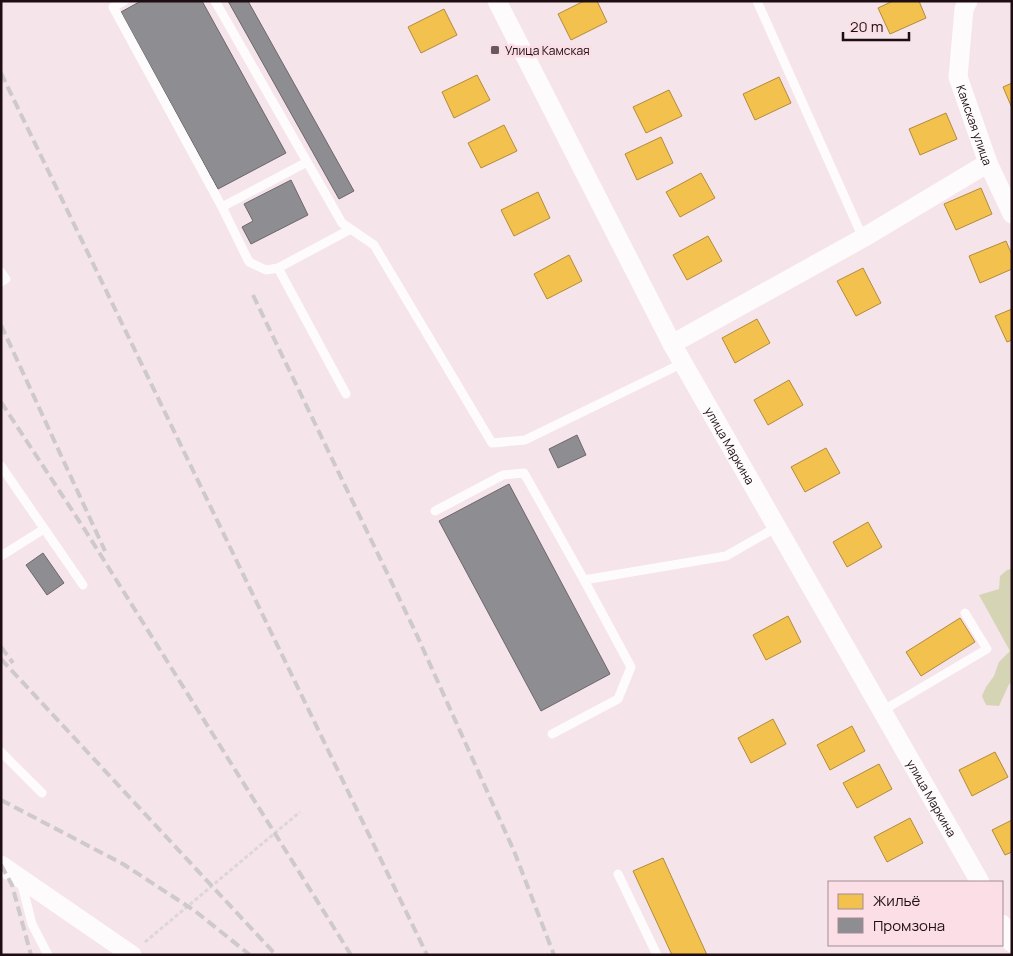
<svg xmlns="http://www.w3.org/2000/svg" width="1013" height="956" viewBox="0 0 1013 956" font-family="Manrope,sans-serif">
	<rect width="100%" height="100%" fill="#f5e4e9"/>
	<path fill="#d5d5b5" d="M 1012,569 L 1012,683 L 1009,684 L 999,706 L 986,705 L 982,696 L 986,687 L 994,676 L 999,662 L 1010,651 L 979,595 L 999,589 L 1000,576 L 1007,570 Z"/>
	<path fill="#f2c14e" stroke="#b28b3c" d="M 584,1 L 597,1 L 607,22 L 571,40 L 558,14 Z
		M 893,1 L 919,1 L 926,18 L 890,34 L 878,8 Z
		M 444,9 L 457,35 L 421,53 L 408,27 Z
		M 477,75 L 490,100 L 454,118 L 442,92 Z
		M 779,77 L 791,103 L 755,120 L 743,94 Z
		M 1012,83 L 1012,108 L 1003,87 Z
		M 669,90 L 682,116 L 646,133 L 633,107 Z
		M 946,113 L 957,139 L 920,155 L 909,129 Z
		M 504,125 L 517,151 L 481,168 L 468,143 Z
		M 661,137 L 673,163 L 637,180 L 625,154 Z
		M 701,173 L 715,198 L 680,217 L 666,192 Z
		M 981,188 L 992,214 L 956,230 L 944,204 Z
		M 538,192 L 550,218 L 514,236 L 501,210 Z
		M 708,236 L 722,261 L 687,280 L 673,255 Z
		M 1006,241 L 1012,255 L 1012,269 L 980,283 L 969,256 Z
		M 569,255 L 582,281 L 547,299 L 534,274 Z
		M 863,268 L 881,303 L 856,316 L 837,281 Z
		M 1012,309 L 1012,340 L 1007,342 L 995,316 Z
		M 757,319 L 770,343 L 735,363 L 722,338 Z
		M 789,380 L 803,405 L 768,425 L 754,400 Z
		M 826,448 L 840,473 L 805,492 L 791,467 Z
		M 868,522 L 882,547 L 847,567 L 833,542 Z
		M 788,616 L 801,642 L 766,660 L 753,635 Z
		M 960,618 L 975,642 L 921,676 L 906,652 Z
		M 773,719 L 786,744 L 751,763 L 738,738 Z
		M 852,726 L 865,751 L 830,770 L 817,745 Z
		M 995,752 L 1008,777 L 972,796 L 959,770 Z
		M 879,764 L 892,789 L 857,808 L 843,783 Z
		M 910,818 L 923,843 L 887,862 L 874,837 Z
		M 1012,820 L 1012,852 L 1005,855 L 992,830 Z
		M 663,858 L 707,955 L 672,955 L 633,871 Z"/>
	<path fill="#8d8d92" stroke="#6c676c" d="M 141,1 L 202,1 L 286,153 L 218,189 L 121,12 Z
		M 228,1 L 248,1 L 354,191 L 339,199 Z
		M 291,180 L 308,215 L 251,244 L 242,227 L 253,221 L 244,204 Z
		M 577,435 L 586,455 L 558,468 L 549,449 Z
		M 509,484 L 610,674 L 541,711 L 439,521 Z
		M 43,553 L 64,583 L 47,595 L 26,565 Z"/>
	<g fill="none" stroke-linecap="round" stroke-linejoin="round">
		<path stroke="#dcd6d7" stroke-width="3" stroke-dasharray="4 2.5" stroke-linecap="butt" d="M 145,942 L 300,812"/>
		<path stroke="#fefbfc" stroke-width="9" d="M 124,1 L 113,7 L 222,207
			M 215,1 L 342,223 L 374,245 L 492,443 L 525,440 L 683,363
			M 757,1 L 863,238
			M 307,162 L 222,207 L 249,262 L 266,270 L 278,268 L 351,229
			M 278,268 L 346,394
			M 1,272 L 6,279 L 1,282
			M 1,466 L 83,585
			M 435,511 L 503,475 L 524,473 L 584,580 L 726,556 L 777,527
			M 1,556 L 44,529
			M 882,711 L 987,649 L 965,613
			M 552,734 L 618,699 L 631,667 L 584,580
			M 1,752 L 42,793
			M 618,874 L 657,955
			M 21,881 L 32,924 L 48,955"/>
		<g stroke="#fefbfc" stroke-width="19">
			<path id="s1" d="M 497,1 L 672,344 L 980,882"/>
			<path id="s2" d="M 968,1 L 964,9 L 958,77 L 988,163 L 1012,214"/>
			<path d="M 672,344 L 863,238 L 988,163"/>
			<path d="M 1,865 L 132,955"/>
			<path d="M 1002,924 L 1012,943"/>
		</g>
		<path stroke="#cec9ca" stroke-width="4" stroke-dasharray="10 5" stroke-linecap="butt" d="M 1,73 L 427,955
			M 253,295 L 415,631 L 514,851 L 554,955
			M 1,325 L 105,551
			M 1,402 L 85,530 L 351,955
			M 1,647 L 13,663
			M 1,659 L 276,955
			M 1,800 L 123,864 L 195,911 L 250,955
			M 1,865 L 12,885 L 31,955"/>
	</g>
	<rect fill="#69595e" stroke="#fbdee6" stroke-width="2" x="490" y="45" width="10" height="10" rx="2.5"/>
	<g text-anchor="middle" dominant-baseline="central" stroke-width="5" stroke-linejoin="round" paint-order="stroke">
		<g font-size="12" fill="#1e0e13" stroke="#fbdee6" text-anchor="start">
			<text x="505" y="50">Улица Камская</text>
		</g>
		<g font-size="12" fill="#1e0e13" stroke="#fbdee6">
			<text stroke="none"><textPath href="#s2" startOffset="128">Камская улица</textPath></text>
			<text stroke="none"><textPath href="#s1" startOffset="502">улица Маркина</textPath></text>
			<text stroke="none"><textPath href="#s1" startOffset="908">улица Маркина</textPath></text>
		</g>
	</g>
	<rect width="1013" height="956" fill="none" stroke="#1e0e13" stroke-width="5"/>
	<rect x="828" y="881" width="175" height="65" fill="#fbdee6" stroke="#a38b92"/>
	<rect x="838" y="894" width="25" height="15" fill="#f2c14e" stroke="#a38b92"/>
	<text x="873" y="906" font-size="15" fill="#1e0e13">Жильё</text>
	<rect x="838" y="918" width="25" height="15" fill="#8d8d92" stroke="#a38b92"/>
	<text x="873" y="931" font-size="15" fill="#1e0e13">Промзона</text>
	<path d="M843 32v8h66v-8" fill="none" stroke="#1e0e13" stroke-width="2.5"/>
	<text x="850" y="32" font-size="15" fill="#1e0e13" stroke="#fbdee6" stroke-width="4" paint-order="stroke">20 m</text>
</svg>
